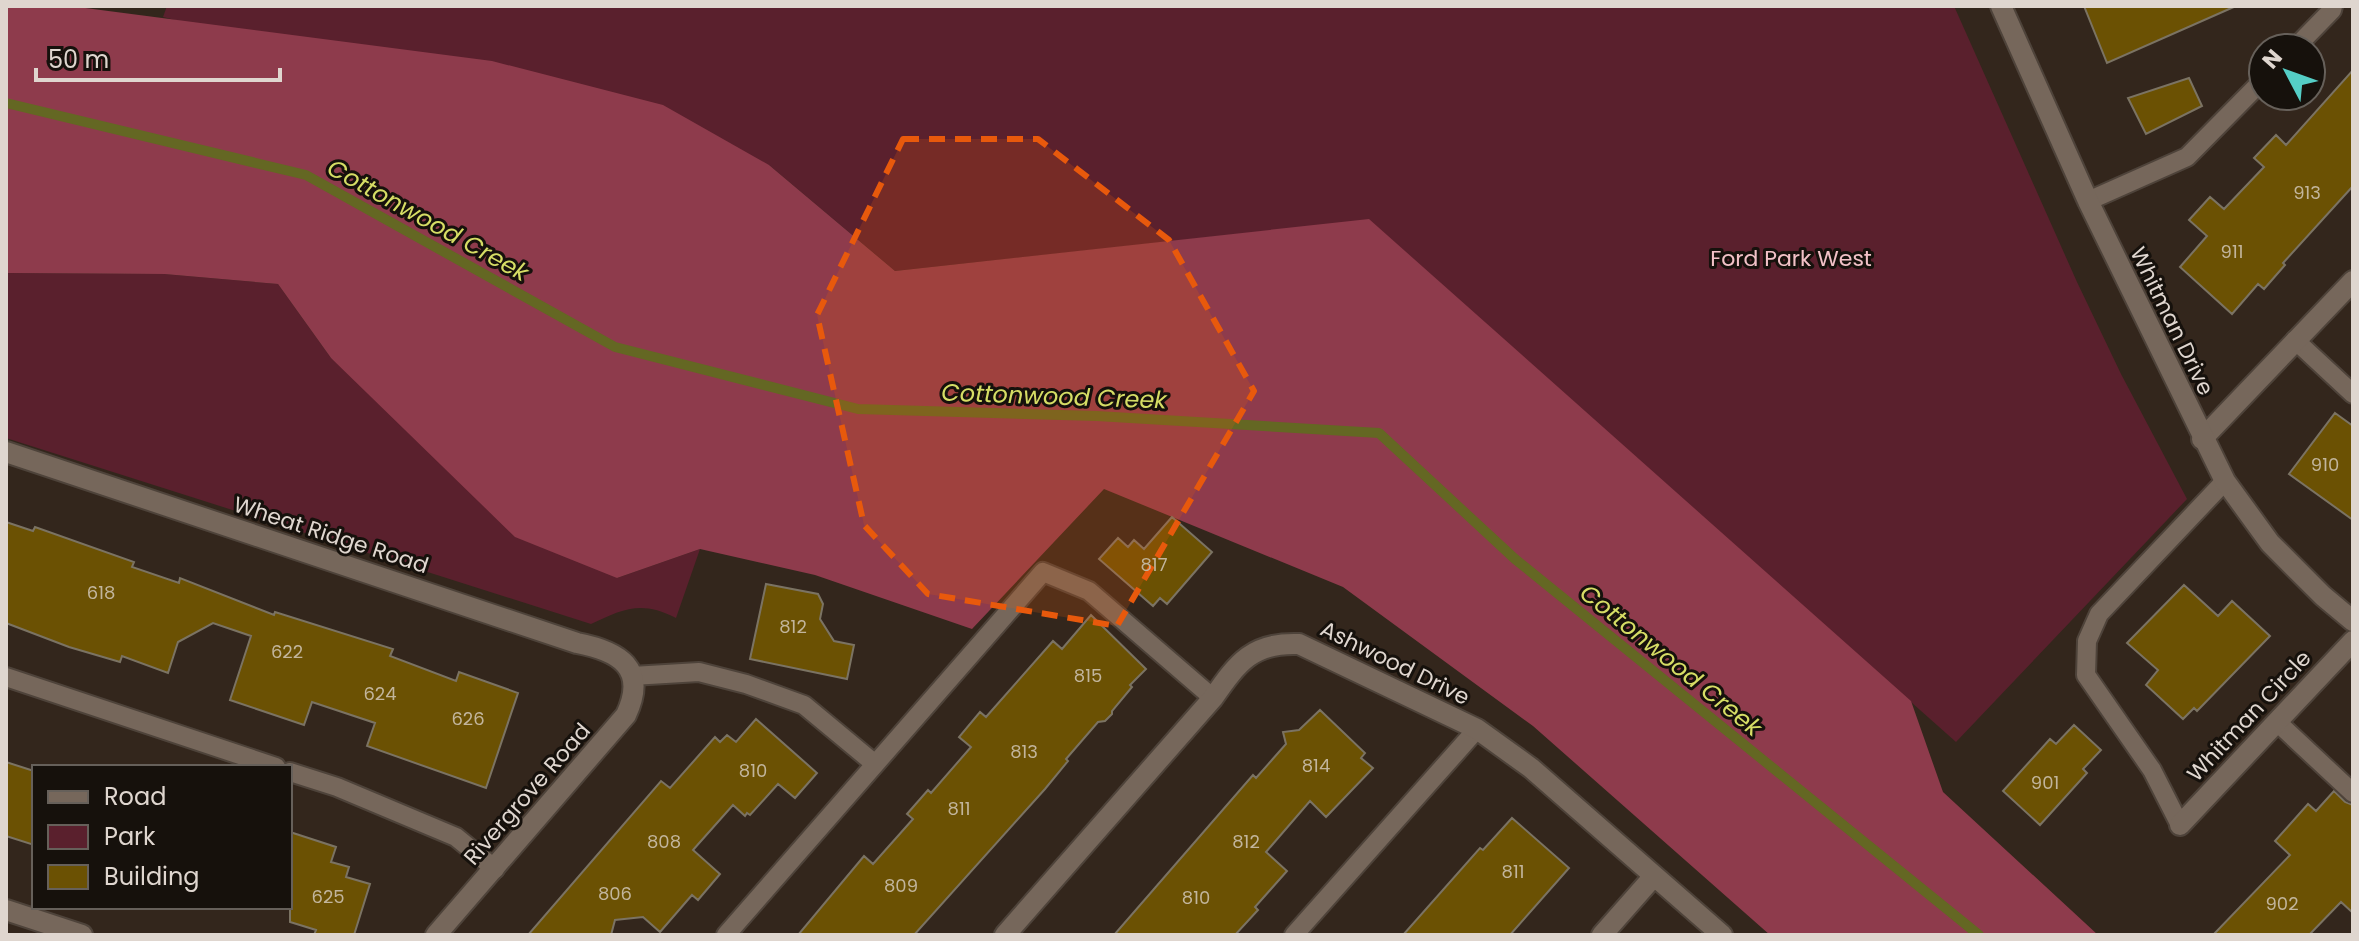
<svg xmlns="http://www.w3.org/2000/svg" width="2359" height="941" viewBox="0 0 2359 941" font-family="Poppins,sans-serif">
	<rect width="100%" height="100%" fill="#33261c"/>
	<path fill="#5a202d" d="M 167,6 L 1954,6 L 2077,282 L 2121,374 L 2187,499 L 1956,742 L 1369,220 L 895,271 L 769,165 L 163,17 Z
		M 6,273 L 164,274 L 278,284 L 331,358 L 617,578 L 700,549 L 676,618 C 641,600 623,609 591,624 L 6,438 Z"/>
	<path fill="#8e3b4c" d="M 6,6 L 70,6 L 492,61 L 663,105 L 769,165 L 895,271 L 1369,219 L 1911,701 L 1943,792 L 2098,935 L 1770,935 L 1533,726 L 1343,587 L 1104,489 L 972,629 L 815,575 L 700,549 L 617,578 L 515,537 L 331,358 L 278,284 L 164,274 L 6,273 Z"/>
	<g fill="none" stroke-linecap="round" stroke-linejoin="round">
		<path stroke="#646723" stroke-width="10" d="M 6,103 L 306,175 L 615,347 L 858,409 L 1097,416 L 1379,433 L 1515,559 L 1979,935"/>
	</g>
	<path fill="#6b5103" stroke="#7b7363" stroke-width="2" d="M 2084,6 L 2236,6 L 2107,63 Z
		M 2353,70 L 2353,186 L 2283,263 L 2285,265 L 2264,289 L 2258,284 L 2232,314 L 2180,267 L 2207,236 L 2189,220 L 2210,197 L 2224,209 L 2264,167 L 2254,158 L 2276,135 L 2286,145 Z
		M 2189,78 L 2202,106 L 2146,134 L 2128,98 Z
		M 2335,413 L 2353,426 L 2353,520 L 2289,474 Z
		M 1172,517 L 1212,552 L 1167,604 L 1160,598 L 1153,606 L 1099,559 L 1118,538 L 1128,547 L 1134,540 L 1144,549 Z
		M 6,522 L 33,531 L 35,527 L 134,562 L 132,567 L 179,583 L 180,578 L 274,615 L 275,612 L 393,649 L 390,656 L 456,681 L 459,672 L 518,693 L 486,788 L 367,746 L 375,723 L 312,702 L 304,725 L 230,700 L 251,636 L 213,623 L 178,642 L 168,673 L 122,656 L 120,662 L 69,647 L 6,623 Z
		M 766,584 L 818,594 L 823,604 L 820,619 L 834,641 L 854,645 L 847,679 L 750,659 Z
		M 2184,585 L 2218,616 L 2232,601 L 2270,636 L 2197,711 L 2194,708 L 2183,719 L 2146,685 L 2158,670 L 2127,643 Z
		M 1091,615 L 1146,669 L 1130,685 L 1132,687 L 1112,711 L 1112,714 L 1105,721 L 1098,722 L 1066,759 L 1068,761 L 1045,789 L 914,935 L 798,935 L 864,856 L 873,864 L 913,819 L 907,814 L 928,790 L 931,793 L 971,747 L 959,737 L 980,712 L 986,717 L 1053,641 L 1062,649 Z
		M 1320,710 L 1365,753 L 1361,758 L 1373,768 L 1326,817 L 1310,801 L 1266,852 L 1287,871 L 1255,907 L 1258,910 L 1235,935 L 1114,935 L 1253,775 L 1256,778 L 1286,744 L 1283,732 L 1299,730 Z
		M 756,719 L 817,773 L 795,798 L 778,784 L 750,815 L 747,813 L 745,816 L 733,805 L 693,850 L 720,874 L 698,900 L 692,895 L 660,932 L 643,917 L 615,920 L 611,935 L 528,935 L 661,781 L 670,788 L 715,737 L 720,742 L 727,735 L 736,742 Z
		M 2074,725 L 2101,750 L 2083,769 L 2087,773 L 2040,825 L 2003,791 L 2050,739 L 2056,744 Z
		M 6,762 L 34,771 L 34,845 L 6,836 Z
		M 2334,791 L 2345,802 L 2353,805 L 2353,913 L 2341,902 L 2309,935 L 2213,935 L 2290,855 L 2275,841 L 2308,804 L 2316,811 Z
		M 1512,818 L 1569,868 L 1510,935 L 1403,935 L 1480,848 L 1483,850 Z
		M 290,832 L 336,847 L 331,862 L 349,867 L 346,877 L 370,884 L 354,935 L 314,935 L 316,930 L 290,922 Z"/>
	<g fill="none" stroke-linecap="round" stroke-linejoin="round">
		<g stroke="#4e433a" stroke-width="22">
			<path id="service" d="M 2295,48 L 2332,10 L 2333,6
				M 2088,201 L 2187,157 L 2263,80
				M 2295,340 L 2353,394
				M 632,676 L 699,672 L 746,684 L 804,705 L 875,764
				M 6,677 L 276,767
				M 2277,722 L 2353,793
				M 290,772 L 337,787 L 456,837 L 495,869
				M 2180,825 L 2152,770 L 2086,675 L 2087,641 L 2099,614 L 2225,481
				M 726,935 L 1043,572 L 1089,591 L 1213,698
				M 1294,935 L 1477,729"/>
		</g>
		<g stroke="#4e433a" stroke-width="24">
			<path id="minor" d="M 2202,439 L 2353,281
				M 6,452 L 577,643 C 619,651 648,668 626,715 L 436,935
				M 2180,825 L 2353,641
				M 6,910 L 82,935
				M 1005,935 L 1213,698 C 1238,662 1253,642 1299,644 L 1477,729 L 1531,768 L 1722,935
				M 1602,935 L 1654,876"/>
		</g>
		<g stroke="#4e433a" stroke-width="24">
			<path id="tertiary" d="M 2001,6 L 2088,201 L 2225,481 L 2270,543 L 2323,596 L 2353,621"/>
		</g>
		<use href="#service" stroke="#76675b" stroke-width="18"/>
		<use href="#minor" stroke="#76675b" stroke-width="20"/>
		<use href="#tertiary" stroke="#76675b" stroke-width="20"/>
	</g>
	<path fill="#e8590c" fill-opacity="0.2" stroke="#e8590c" stroke-width="6" stroke-dasharray="16 10" stroke-linejoin="round" d="M 903,139 L 1038,139 L 1169,240 L 1254,391 L 1117,626 L 928,594 L 864,525 L 817,315 Z"/>
	<g text-anchor="middle" dominant-baseline="central" stroke-width="6" stroke-linejoin="round" paint-order="stroke">
		<g font-size="18" fill="#c2b59c">
			<text x="2307" y="192">913</text>
			<text x="2232" y="251">911</text>
			<text x="2325" y="464">910</text>
			<text x="1154" y="564">817</text>
			<text x="101" y="592">618</text>
			<text x="793" y="626">812</text>
			<text x="287" y="651">622</text>
			<text x="1088" y="675">815</text>
			<text x="380" y="693">624</text>
			<text x="468" y="718">626</text>
			<text x="1024" y="751">813</text>
			<text x="1316" y="765">814</text>
			<text x="753" y="770">810</text>
			<text x="2045" y="782">901</text>
			<text x="959" y="808">811</text>
			<text x="664" y="841">808</text>
			<text x="1246" y="841">812</text>
			<text x="1513" y="871">811</text>
			<text x="901" y="885">809</text>
			<text x="615" y="893">806</text>
			<text x="328" y="896">625</text>
			<text x="1196" y="897">810</text>
			<text x="2282" y="903">902</text>
		</g>
		<g font-size="22" fill="#f2c1c7" stroke="#16110c">
			<text x="1791" y="258">Ford Park West</text>
		</g>
		<g font-size="22" fill="#dfd6cf" stroke="#16110c">
			<text transform="translate(2172 321) rotate(64)">Whitman Drive</text>
			<text transform="translate(331 535) rotate(18)">Wheat Ridge Road</text>
			<text transform="translate(1395 663) rotate(26)">Ashwood Drive</text>
			<text transform="translate(2249 716) rotate(-47)">Whitman Circle</text>
			<text transform="translate(527 794) rotate(-49)">Rivergrove Road</text>
		</g>
		<g font-size="24" font-style="italic" fill="#d6dd65" stroke="#16110c">
			<text transform="translate(428 220) rotate(29)">Cottonwood Creek</text>
			<text transform="translate(1054 396) rotate(2)">Cottonwood Creek</text>
			<text transform="translate(1671 660) rotate(39)">Cottonwood Creek</text>
		</g>
	</g>
	<rect width="2359" height="941" fill="none" stroke="#dfd6cf" stroke-width="16"/>
	<rect x="32" y="765" width="260" height="144" fill="#16110c" stroke="#66605a" stroke-width="2"/>
	<rect x="48" y="791" width="40" height="12" fill="#76675b" stroke="#66605a" stroke-width="2"/>
	<text x="104" y="805" font-size="24" fill="#dfd6cf">Road</text>
	<rect x="48" y="825" width="40" height="24" fill="#5a202d" stroke="#66605a" stroke-width="2"/>
	<text x="104" y="845" font-size="24" fill="#dfd6cf">Park</text>
	<rect x="48" y="865" width="40" height="24" fill="#6b5103" stroke="#66605a" stroke-width="2"/>
	<text x="104" y="885" font-size="24" fill="#dfd6cf">Building</text>
	<g transform="translate(2287 72) rotate(311)"><circle r="38" fill="#16110c" stroke="#66605a" stroke-width="2"/>
	<path d="M0-6L14 30L0 20L-14 30Z" fill="#55cec6"/>
	<text y="-12" font-size="22" font-weight="bold" text-anchor="middle" fill="#dfd6cf">N</text>
	</g>
	<path d="M36 68v12h244v-12" fill="none" stroke="#dfd6cf" stroke-width="4"/>
	<text x="48" y="68" font-size="24" fill="#dfd6cf" stroke="#16110c" stroke-width="6" paint-order="stroke">50 m</text>
</svg>
